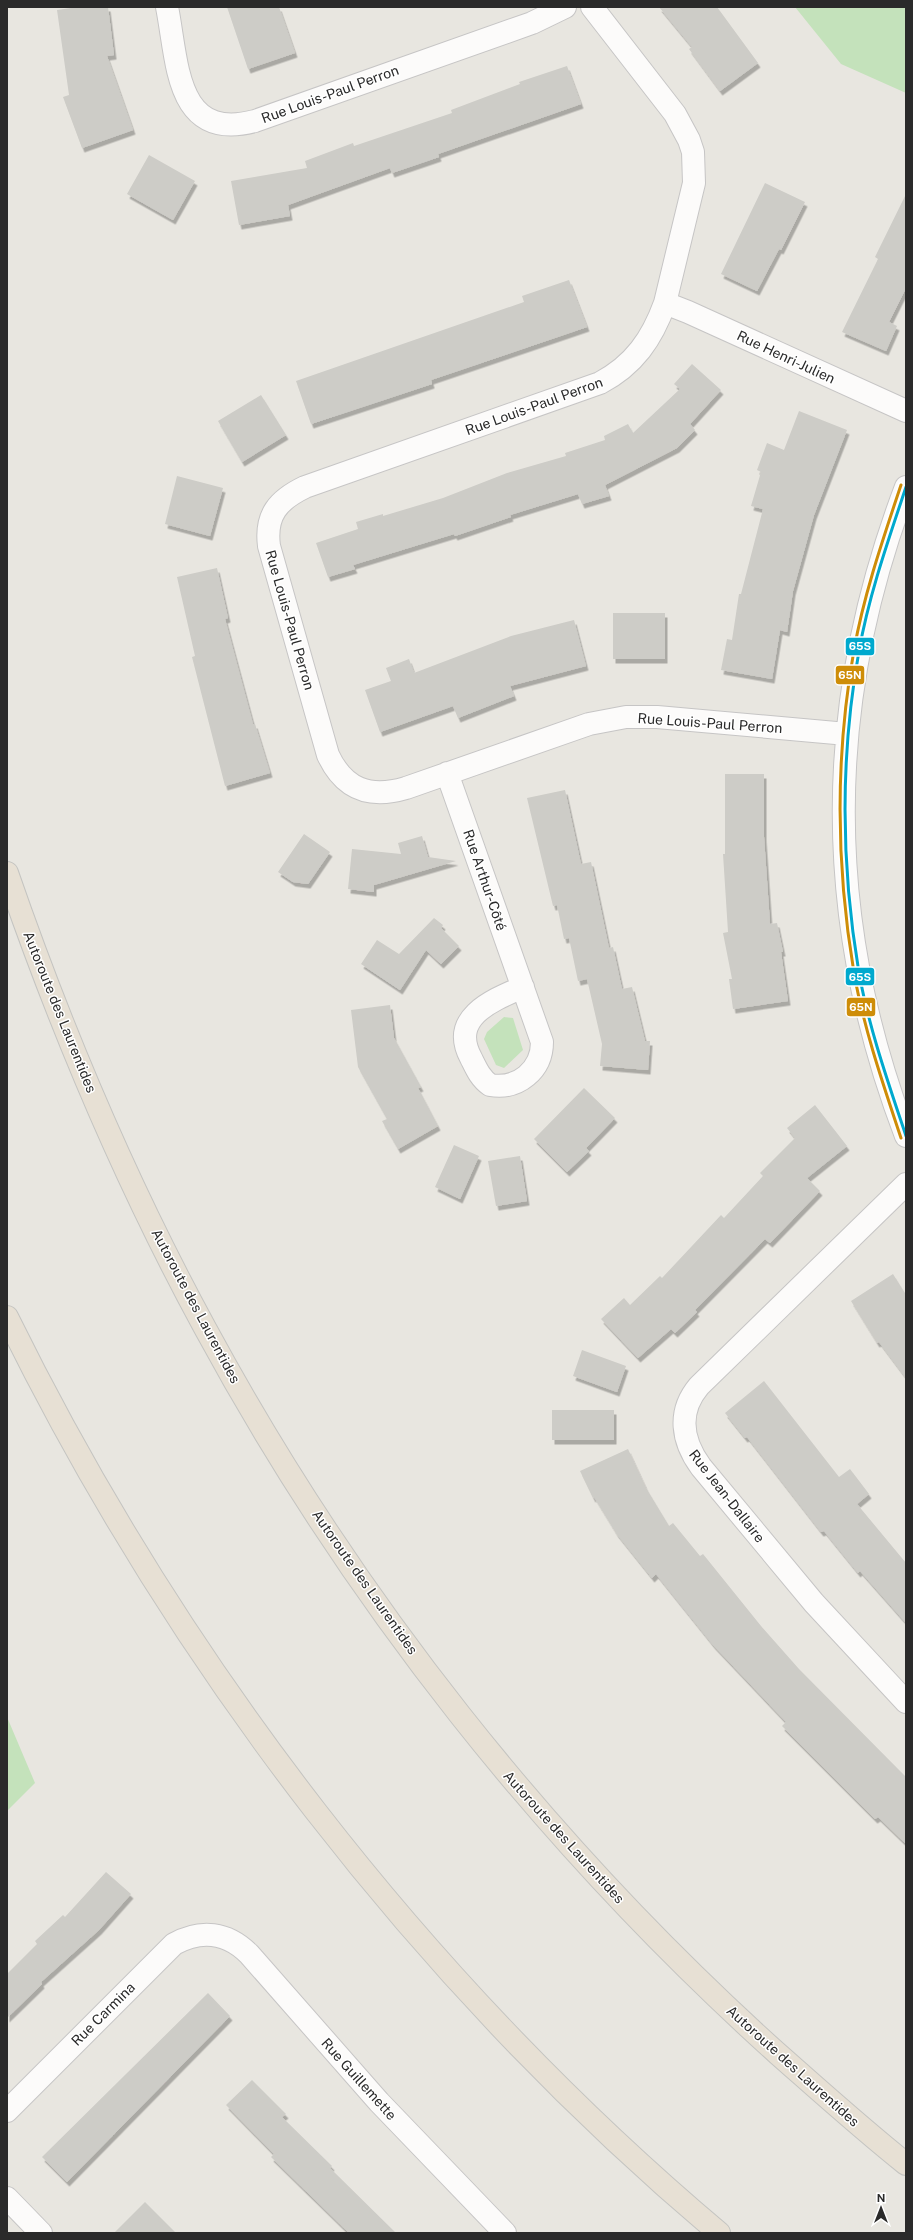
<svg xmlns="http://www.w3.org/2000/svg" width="913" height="2240" viewBox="0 0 913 2240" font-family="'Public Sans',sans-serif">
	<defs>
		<filter id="shadow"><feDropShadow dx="2.5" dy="4.5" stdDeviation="0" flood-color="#0004"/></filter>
	</defs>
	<rect width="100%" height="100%" fill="#e8e6e0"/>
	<path fill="#c4e2bb" d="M 795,7 L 906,7 L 906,93 L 841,64 Z
		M 504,1017 L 513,1018 L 523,1050 L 504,1068 L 496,1065 L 484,1039 L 487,1032 Z
		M 7,1717 L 35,1783 L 7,1811 Z"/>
	<path fill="#cdccc7" filter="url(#shadow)" d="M 78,7 L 108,7 L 114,55 L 107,56 L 133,130 L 82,148 L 63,97 L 69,95 L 57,10 Z
		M 227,7 L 279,7 L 295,53 L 248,69 Z
		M 659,7 L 717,7 L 758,63 L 720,91 L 689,49 L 692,47 Z
		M 567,66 L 581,104 L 438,154 L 439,157 L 392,173 L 390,168 L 288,205 L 290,216 L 239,225 L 231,181 L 307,168 L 305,161 L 353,143 L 354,146 L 452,113 L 451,110 L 520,84 L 519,82 Z
		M 149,155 L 195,181 L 173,220 L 127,194 Z
		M 765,183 L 805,202 L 781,250 L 779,249 L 757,291 L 721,274 Z
		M 906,194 L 906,288 L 889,322 L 897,326 L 886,351 L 842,332 L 878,259 L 875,257 Z
		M 569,280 L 587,327 L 431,380 L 432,384 L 311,424 L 296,381 L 524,302 L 522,296 Z
		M 692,364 L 721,390 L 690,424 L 695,430 L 677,448 L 605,485 L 609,496 L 582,504 L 578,494 L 510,515 L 511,517 L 455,536 L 454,534 L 353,565 L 355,569 L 328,577 L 316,543 L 358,529 L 356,522 L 383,514 L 383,516 L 443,498 L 507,473 L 566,456 L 565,453 L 605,440 L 604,436 L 628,424 L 633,433 L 680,389 L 674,384 Z
		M 261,395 L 286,435 L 242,462 L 218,421 Z
		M 799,411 L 847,430 L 814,515 L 793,591 L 787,632 L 780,630 L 772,679 L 721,670 L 727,639 L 732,640 L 739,594 L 741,594 L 763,509 L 751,506 L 761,472 L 757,470 L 767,443 L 784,450 Z
		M 177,476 L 223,488 L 210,536 L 165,524 Z
		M 217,568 L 228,618 L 225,619 L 253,724 L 255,724 L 270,773 L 225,786 L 192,657 L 195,656 L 177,577 Z
		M 613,613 L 665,613 L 665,659 L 613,659 Z
		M 574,620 L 586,666 L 510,686 L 514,696 L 458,718 L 453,706 L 380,732 L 365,690 L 391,681 L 386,668 L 409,659 L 414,673 L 511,636 Z
		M 725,774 L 764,774 L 764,837 L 770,924 L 777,923 L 783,952 L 781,952 L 788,1001 L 733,1009 L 729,979 L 732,979 L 723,933 L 728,932 L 723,854 L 725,854 Z
		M 565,790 L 581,864 L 591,862 L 609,948 L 613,947 L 622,989 L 632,987 L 645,1041 L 650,1041 L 648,1070 L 600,1066 L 602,1044 L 587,979 L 578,981 L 569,938 L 564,939 L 557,905 L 553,906 L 527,798 Z
		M 304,834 L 330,852 L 308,884 L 293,882 L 278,872 Z
		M 422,836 L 428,857 L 456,861 L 374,885 L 374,892 L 348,889 L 352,849 L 401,854 L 398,843 Z
		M 434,918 L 443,925 L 441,928 L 459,946 L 441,964 L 426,950 L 400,990 L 361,964 L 377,940 L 399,954 Z
		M 390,1005 L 394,1038 L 421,1087 L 418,1088 L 438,1126 L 398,1149 L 382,1121 L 387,1119 L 358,1067 L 351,1010 Z
		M 584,1088 L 615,1118 L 586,1148 L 589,1151 L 567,1172 L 534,1139 Z
		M 815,1105 L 847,1146 L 807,1178 L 820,1191 L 770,1243 L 765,1239 L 695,1310 L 697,1312 L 675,1333 L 671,1329 L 638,1358 L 601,1319 L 624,1298 L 630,1305 L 660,1276 L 662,1278 L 721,1215 L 724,1218 L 763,1176 L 760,1173 L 795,1138 L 787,1128 Z
		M 454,1145 L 479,1156 L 460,1199 L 435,1187 Z
		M 520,1156 L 527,1201 L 496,1206 L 488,1161 Z
		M 893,1274 L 906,1295 L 906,1378 L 879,1342 L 877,1343 L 851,1301 Z
		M 582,1350 L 626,1366 L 617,1392 L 573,1376 Z
		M 764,1381 L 839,1477 L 850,1469 L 869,1494 L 857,1504 L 906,1563 L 906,1623 L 860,1571 L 858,1573 L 824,1531 L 821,1532 L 747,1437 L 745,1438 L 725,1413 Z
		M 552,1410 L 614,1410 L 614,1440 L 552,1440 Z
		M 628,1449 L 646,1488 L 669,1526 L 673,1523 L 700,1556 L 703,1554 L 761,1626 L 799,1669 L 906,1777 L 906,1844 L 878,1817 L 875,1819 L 782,1726 L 786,1722 L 713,1645 L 656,1574 L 652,1578 L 616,1533 L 594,1497 L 593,1498 L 580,1471 Z
		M 106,1872 L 131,1894 L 99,1930 L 41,1982 L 42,1984 L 7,2018 L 7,1974 L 37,1944 L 35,1941 L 63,1915 L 65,1917 Z
		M 208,1993 L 230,2016 L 67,2182 L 42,2157 Z
		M 252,2080 L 286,2114 L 282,2117 L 332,2166 L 330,2168 L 396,2233 L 349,2233 L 271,2157 L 274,2154 L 226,2105 Z
		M 145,2202 L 176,2233 L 114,2233 Z"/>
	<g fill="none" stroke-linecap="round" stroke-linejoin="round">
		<g stroke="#c6c5c5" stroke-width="24">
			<path id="minor" d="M 167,7 C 178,62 175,142 255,121 L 532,23 L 565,7
				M 592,7 L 675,114 L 689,140 L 693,152 L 694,183 L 665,303 C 652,339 634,365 600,383 L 305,487 C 278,500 265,515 269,546 L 328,755 C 344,789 369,799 406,788 L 589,724 L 626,717 L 657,717 L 847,734
				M 665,303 L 688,312 L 906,411
				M 906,487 C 823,705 823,919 906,1136
				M 447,773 L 542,1042 C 542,1070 518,1090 490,1085 C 480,1078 476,1068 471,1058 C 449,1017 493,1000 523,987
				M 906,1184 L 699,1386 C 677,1412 682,1441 701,1467 L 814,1603 L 906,1702
				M 7,2111 L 174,1944 C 201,1929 227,1932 249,1954 L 379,2102 L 505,2233
				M 7,2198 L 41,2233"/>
		</g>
		<g stroke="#c4c4c1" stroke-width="24">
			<path id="highway" d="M 7,873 C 61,1029 126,1183 205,1328 C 352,1600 548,1847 778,2054 C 820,2091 862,2129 906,2164
				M 7,1317 C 178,1665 423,1983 719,2233"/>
		</g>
		<use href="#minor" stroke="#fcfbfa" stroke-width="22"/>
		<use href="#highway" stroke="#e7e0d4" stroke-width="22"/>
		<g stroke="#fff" stroke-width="6">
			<path id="bus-1" d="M 906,487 C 888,541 869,595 859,651 C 840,757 841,866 859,973 C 869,1028 888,1082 906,1136"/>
		</g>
		<g stroke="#fff" stroke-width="6">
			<path id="bus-2" d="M 901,485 C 883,539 864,594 854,650 C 835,757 836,866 854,973 C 864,1029 883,1084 901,1138"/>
		</g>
		<use href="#bus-1" stroke="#00a9ce" stroke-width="3"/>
		<use href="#bus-2" stroke="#ce8d08" stroke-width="3"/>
	</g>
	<g text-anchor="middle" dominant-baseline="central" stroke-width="3" stroke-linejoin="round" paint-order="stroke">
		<g font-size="14" fill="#2a2a2a" stroke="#fff">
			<text transform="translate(330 94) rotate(-20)">Rue Louis-Paul Perron</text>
			<text transform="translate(786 357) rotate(25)">Rue Henri-Julien</text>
			<text transform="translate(534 406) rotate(-20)">Rue Louis-Paul Perron</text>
			<text transform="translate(290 620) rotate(74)">Rue Louis-Paul Perron</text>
			<text transform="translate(710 723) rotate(4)">Rue Louis-Paul Perron</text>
			<text transform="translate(485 880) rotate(71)">Rue Arthur-Côté</text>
			<text transform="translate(60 1012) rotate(68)">Autoroute des Laurentides</text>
			<text transform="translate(196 1306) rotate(62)">Autoroute des Laurentides</text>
			<text transform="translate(727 1496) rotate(52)">Rue Jean-Dallaire</text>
			<text transform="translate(365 1582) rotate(55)">Autoroute des Laurentides</text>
			<text transform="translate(564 1837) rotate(48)">Autoroute des Laurentides</text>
			<text transform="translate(103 2014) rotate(-45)">Rue Carmina</text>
			<text transform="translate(793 2066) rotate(42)">Autoroute des Laurentides</text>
			<text transform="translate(359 2079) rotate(48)">Rue Guillemette</text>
		</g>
	</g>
	<g stroke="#fff" stroke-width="1.5">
		<rect x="845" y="637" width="30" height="19" rx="4" fill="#00a9ce"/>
		<rect x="835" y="665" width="30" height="20" rx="4" fill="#ce8d08"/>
		<rect x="845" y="967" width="30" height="19" rx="4" fill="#00a9ce"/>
		<rect x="846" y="997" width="30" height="20" rx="4" fill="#ce8d08"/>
	</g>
	<g font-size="11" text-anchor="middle" font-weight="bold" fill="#fff">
		<text x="860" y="650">65S</text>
		<text x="850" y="679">65N</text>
		<text x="860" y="981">65S</text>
		<text x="861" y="1011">65N</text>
	</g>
	<rect width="913" height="2240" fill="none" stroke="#2a2a2a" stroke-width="16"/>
	<g transform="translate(881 2208)" stroke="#ffffff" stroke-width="3" paint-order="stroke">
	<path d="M0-3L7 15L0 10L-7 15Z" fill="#2a2a2a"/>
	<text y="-6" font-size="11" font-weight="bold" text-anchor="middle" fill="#2a2a2a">N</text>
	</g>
</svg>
